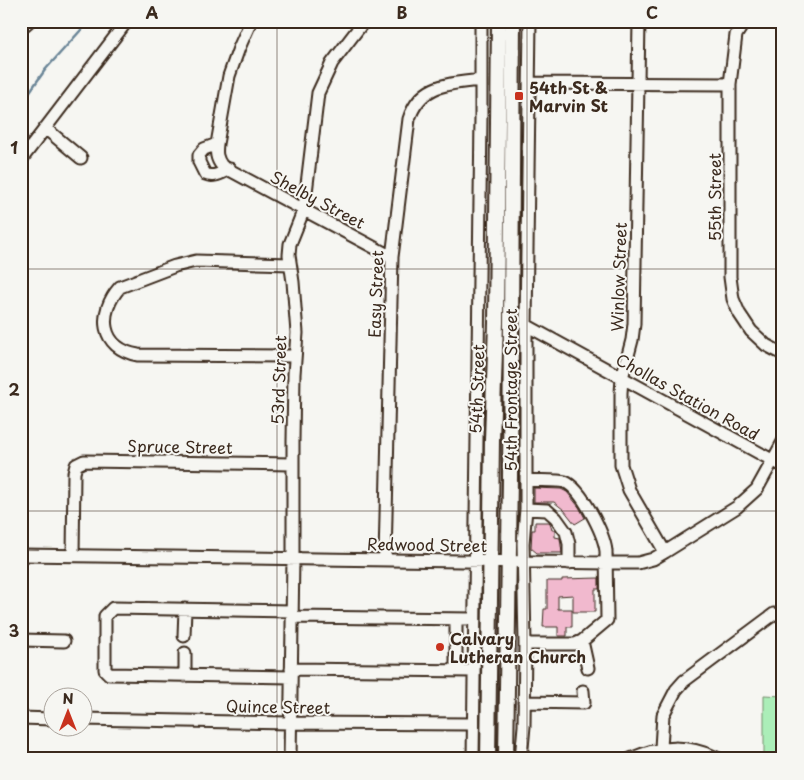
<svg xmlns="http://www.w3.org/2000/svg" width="804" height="780" viewBox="0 0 804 780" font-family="'Playpen Sans',sans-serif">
	<rect width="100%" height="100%" fill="#f6f6f2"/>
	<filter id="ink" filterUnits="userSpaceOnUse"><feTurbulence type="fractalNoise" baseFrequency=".02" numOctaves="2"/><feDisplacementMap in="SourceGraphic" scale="10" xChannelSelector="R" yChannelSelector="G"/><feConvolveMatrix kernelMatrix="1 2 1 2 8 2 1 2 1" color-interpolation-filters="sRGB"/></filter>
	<g filter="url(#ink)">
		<path fill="#abeeb8" stroke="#738c6b" d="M 764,695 L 783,696 L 783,759 L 764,759 Z"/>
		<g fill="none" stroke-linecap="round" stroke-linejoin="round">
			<path stroke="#6a8597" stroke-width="2.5" d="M 21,104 L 45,70 L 89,21"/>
		</g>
		<path fill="#f1b9ce" stroke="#3b2a1e" d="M 534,488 L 561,489 L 567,492 L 579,507 L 585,518 L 575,524 L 564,510 L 554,502 L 534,502 Z
			M 535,522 L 549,522 L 550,523 L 552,530 L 555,530 L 555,537 L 560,538 L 562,553 L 537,553 L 531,548 L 532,530 L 535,530 Z
			M 599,578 L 599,589 L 595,589 L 595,612 L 573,612 L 573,595 L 558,596 L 558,609 L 572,609 L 572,627 L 567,627 L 567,636 L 558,636 L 558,627 L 543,627 L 544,609 L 547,609 L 547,581 L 562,581 L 562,579 Z"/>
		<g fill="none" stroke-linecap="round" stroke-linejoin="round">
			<g stroke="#3b2a1e" stroke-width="15">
				<path id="minor" d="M 251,21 L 239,48 L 229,76 L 217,144 C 216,153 216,158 222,166 L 392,257
					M 639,21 L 634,324 L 632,340 L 622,378 L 621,393 L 621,465 L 629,490 L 665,552
					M 745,21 L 736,35 L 730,84 L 730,277 L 733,299 L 739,313 L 751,331 L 766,345 L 783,354
					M 21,28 L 29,21
					M 529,83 L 730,84
					M 45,128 L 81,158
					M 217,144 L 204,149 L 199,155 L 199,162 L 205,174 C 214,178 221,173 230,169
					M 21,160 L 127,21
					M 290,264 L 196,261 L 175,266 L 120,287 C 97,313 100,348 138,355 L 294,356
					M 526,325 L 783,466
					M 526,509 L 547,510 L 556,518 L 566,532 L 569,544 L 569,563
					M 21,555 L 607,563 L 638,563 L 653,559 L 665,552 L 737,507 L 757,489 L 783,442
					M 73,556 L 74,473 L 76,465 L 84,461 L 292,464
					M 385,559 L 392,257 L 409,119 C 421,83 449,84 481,80
					M 292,617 L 474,619
					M 184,636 L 185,609
					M 21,640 L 64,641
					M 582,641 L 588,668
					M 525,644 L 575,644 L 582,641 L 607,620 L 606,551 C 604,534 582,489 565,482 C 558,480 535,481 526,480
					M 291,669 L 473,671
					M 456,671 L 456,619
					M 185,676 L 185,653
					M 291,677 L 109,674 L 105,670 L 105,616 L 113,608 L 292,611
					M 524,702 L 584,703 L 583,691
					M 21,718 L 52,719
					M 82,719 L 290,723 L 473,724
					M 661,748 L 663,715 L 676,690 L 684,681 L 774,614
					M 290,759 L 293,558 L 293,441 L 294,374 L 297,333 L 293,282 L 289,255 L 290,244 L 304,209 L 318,93 L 332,63 L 361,25 L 366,21
					M 473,759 L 481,117 L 481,21
					M 521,759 L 524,726 L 525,644 L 523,543 L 526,509 L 526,325 L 530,21
					M 630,759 C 661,745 688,744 719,759"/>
			</g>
			<g stroke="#3b2a1e" stroke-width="18">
				<path id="major" d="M 488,759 L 492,440 L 496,323 L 499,21
					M 506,759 L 510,477 L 513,21"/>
			</g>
			<use href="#minor" stroke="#f6f6f2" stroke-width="11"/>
			<use href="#major" stroke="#f6f6f2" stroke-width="14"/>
		</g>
	</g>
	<path fill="none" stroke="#3b2a1e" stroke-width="1" stroke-opacity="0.55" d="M 277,21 L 277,759M 527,21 L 527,759M 21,269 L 783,269M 21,511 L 783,511"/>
	<g fill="#c8321e" stroke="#f6f6f2" stroke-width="2">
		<rect x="514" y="91" width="10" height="10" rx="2.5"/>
		<circle cx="440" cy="647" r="5"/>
	</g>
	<g text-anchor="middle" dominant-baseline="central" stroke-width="4" stroke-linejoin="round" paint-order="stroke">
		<g font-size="16" font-weight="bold" fill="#3b2a1e" stroke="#f6f6f2" text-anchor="start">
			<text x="529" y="87">54th St &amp;<tspan x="529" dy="18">Marvin St</tspan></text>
			<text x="450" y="638">Calvary<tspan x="450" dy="18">Lutheran Church</tspan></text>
		</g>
		<g font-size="16" fill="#3b2a1e" stroke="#f6f6f2">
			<text transform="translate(714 197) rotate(-90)">55th Street</text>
			<text transform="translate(318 199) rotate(28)">Shelby Street</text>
			<text transform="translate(618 277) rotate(-88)">Winlow Street</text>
			<text transform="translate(375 294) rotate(-88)">Easy Street</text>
			<text transform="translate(278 380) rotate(-88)">53rd Street</text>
			<text transform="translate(476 389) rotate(-88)">54th Street</text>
			<text transform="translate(510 390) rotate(-90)">54th Frontage Street</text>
			<text transform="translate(688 396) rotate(29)">Chollas Station Road</text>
			<text transform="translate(180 446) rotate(1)">Spruce Street</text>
			<text transform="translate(427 544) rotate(1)">Redwood Street</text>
			<text transform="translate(278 706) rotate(1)">Quince Street</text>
		</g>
	</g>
	<rect width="804" height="780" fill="none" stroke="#f6f6f2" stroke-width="55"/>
	<g transform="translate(68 712)"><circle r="24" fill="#f6f6f2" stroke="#aba49d"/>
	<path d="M0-4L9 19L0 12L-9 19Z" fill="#c8321e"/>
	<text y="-8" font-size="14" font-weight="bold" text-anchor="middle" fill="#3b2a1e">N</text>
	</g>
	<rect x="28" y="28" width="748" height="724" fill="none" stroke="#3b2a1e" stroke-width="2"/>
	<g font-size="16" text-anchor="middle" font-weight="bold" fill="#3b2a1e">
		<text x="152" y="19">A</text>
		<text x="402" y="19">B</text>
		<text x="652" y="19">C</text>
		<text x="14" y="154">1</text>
		<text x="14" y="396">2</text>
		<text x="14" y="637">3</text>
	</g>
</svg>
